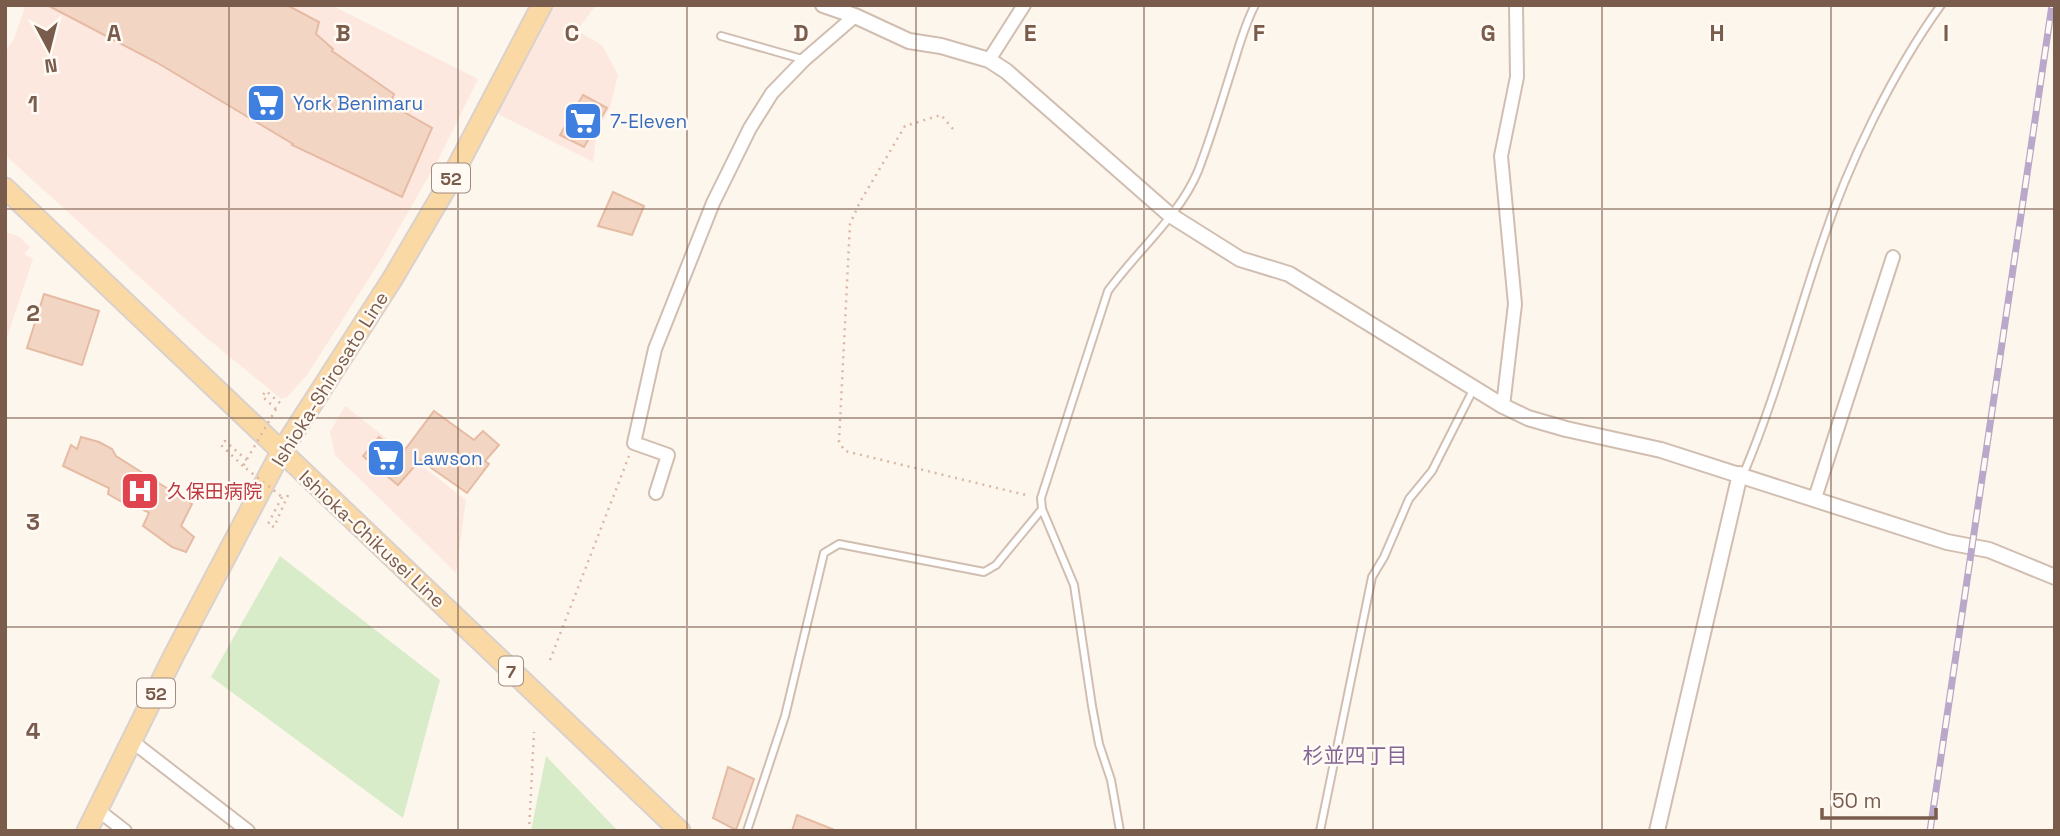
<svg xmlns="http://www.w3.org/2000/svg" width="2060" height="836" viewBox="0 0 2060 836" font-family="'Space Grotesk','Noto Sans JP',sans-serif">
	<rect width="100%" height="100%" fill="#fdf6ec"/>
	<path fill="#fde8e0" d="M 26,5 L 331,5 L 478,79 L 438,160 L 380,261 L 307,375 L 287,397 L 281,399 L 202,334 L 5,155 L 5,51 L 13,41 Z
		M 547,5 L 596,5 L 577,31 L 602,45 L 618,75 L 610,107 L 597,131 L 593,162 L 492,111 Z
		M 5,232 L 18,236 L 30,247 L 24,254 L 33,259 L 5,343 Z
		M 345,406 L 466,500 L 456,573 L 335,455 L 330,432 Z"/>
	<path fill="#d8ecc9" d="M 280,556 L 440,680 L 403,818 L 211,677 Z
		M 546,756 L 618,831 L 531,831 Z"/>
	<path fill="#f3d5c3" stroke="#e6bba3" stroke-width="2" d="M 47,5 L 287,5 L 319,22 L 316,34 L 333,49 L 332,51 L 394,94 L 390,104 L 432,128 L 402,197 L 292,145 L 293,144 L 156,62 Z
		M 583,95 L 607,108 L 584,147 L 560,135 Z
		M 613,192 L 644,206 L 632,235 L 598,226 Z
		M 44,294 L 99,311 L 82,365 L 27,348 Z
		M 434,411 L 474,440 L 483,431 L 499,445 L 485,461 L 489,464 L 467,493 L 420,460 L 398,485 L 363,456 L 379,437 L 401,455 Z
		M 81,437 L 99,442 L 112,449 L 116,456 L 192,504 L 181,526 L 194,537 L 186,552 L 172,547 L 143,526 L 149,513 L 124,499 L 122,502 L 108,494 L 109,488 L 63,466 L 71,445 L 77,449 Z
		M 728,767 L 754,779 L 736,830 L 713,818 Z
		M 797,815 L 835,830 L 834,831 L 792,831 Z"/>
	<g fill="none" stroke-linecap="round" stroke-linejoin="round">
		<g stroke="#d1beb0" stroke-width="10">
			<path id="service" d="M 721,36 L 802,59
				M 1743,475 C 1775,400 1796,320 1822,243 C 1848,164 1892,73 1941,5
				M 747,831 L 785,716 L 824,553 L 839,544 L 984,572 L 996,565 L 1042,509
				M 1120,831 L 1111,780 L 1099,744 L 1092,706 L 1074,585 L 1042,509 L 1041,498 L 1108,291 C 1136,252 1180,215 1198,171 C 1210,140 1220,107 1230,75 C 1238,51 1243,28 1255,5
				M 1320,831 L 1372,577 L 1384,557 L 1409,499 L 1432,471 L 1473,390"/>
		</g>
		<g stroke="#d1beb0" stroke-width="16">
			<path id="minor" d="M 989,60 L 1024,5
				M 1503,406 L 1515,304 L 1501,156 L 1517,77 L 1516,5
				M 656,493 L 668,455 L 634,443 L 655,349 L 713,203 L 750,128 L 772,93 L 804,60 L 855,16
				M 1815,498 L 1893,257
				M 133,742 L 248,831
				M 98,810 L 125,831"/>
		</g>
		<g stroke="#d1beb0" stroke-width="18">
			<path id="tertiary" d="M 823,5 L 855,16 L 909,41 L 941,46 L 989,60 L 1006,71 L 1170,215 L 1240,259 L 1289,274 L 1503,406 L 1528,418 L 1566,429 L 1661,450 L 1947,542 L 1989,550 L 2055,577
				M 1657,831 L 1740,474"/>
		</g>
		<g stroke="#dad1cd" stroke-width="23">
			<path id="primary" d="M 5,188 L 680,831
				M 87,831 L 174,655 L 281,452 L 393,278 L 447,186 L 542,5"/>
		</g>
		<path stroke="#d9b8a5" stroke-width="2.5" stroke-dasharray="2 5" stroke-linecap="butt" d="M 953,129 L 941,115 L 905,126 L 860,202 L 850,224 L 839,442 L 845,451 L 1030,496
			M 276,409 L 262,396 L 266,391 L 280,403
			M 243,466 L 221,445 L 225,441 L 249,462
			M 282,497 L 268,524 L 274,527 L 288,495
			M 550,660 L 629,456
			M 529,831 L 534,732"/>
		<use href="#service" stroke="#fff" stroke-width="6"/>
		<use href="#minor" stroke="#fff" stroke-width="12"/>
		<use href="#tertiary" stroke="#fff" stroke-width="14"/>
		<use href="#primary" stroke="#fbd9a5" stroke-width="19"/>
		<g stroke="#b9a8c9" stroke-width="7">
			<path id="rail" d="M 1930,831 L 2052,5"/>
		</g>
		<use href="#rail" stroke="#fffaf3" stroke-width="4.5" stroke-dasharray="13" stroke-linecap="butt"/>
		<path stroke="#d9b8a5" stroke-width="2.5" stroke-dasharray="2 5" stroke-linecap="butt" d="M 276,409 L 243,466 L 282,497"/>
	</g>
	<path fill="none" stroke="#7a5c4d" stroke-width="2" stroke-opacity="0.55" d="M 229,5 L 229,831M 458,5 L 458,831M 687,5 L 687,831M 916,5 L 916,831M 1144,5 L 1144,831M 1373,5 L 1373,831M 1602,5 L 1602,831M 1831,5 L 1831,831M 5,209 L 2055,209M 5,418 L 2055,418M 5,627 L 2055,627"/>
	<defs>
		<g id="supermarket-square" transform="scale(2.0125)"><rect x="-9" y="-9" width="18" height="18" rx="4" fill="#3f7fe0" stroke="#fffaf3"/><path d="M-6-5.5h2.5l.6 2H6L4.5 2H-2.5L-4.4-4H-6ZM-1.5 3.2a1.3 1.3 0 1 0 .1 0ZM3 3.2a1.3 1.3 0 1 0 .1 0Z" fill="#fff"/></g>
		<g id="hospital-square" transform="scale(2.0125)"><rect x="-9" y="-9" width="18" height="18" rx="4" fill="#e0444e" stroke="#fffaf3"/><path d="M-5-5h3v3.5h4V-5h3V5h-3V1.5h-4V5h-3Z" fill="#fff"/></g>
	</defs>
	<g fill-rule="evenodd">
		<use href="#supermarket-square" x="266" y="103"/>
		<use href="#supermarket-square" x="583" y="121"/>
		<use href="#supermarket-square" x="386" y="458"/>
		<use href="#hospital-square" x="140" y="491"/>
	</g>
	<g text-anchor="middle" dominant-baseline="central" stroke-width="5" stroke-linejoin="round" paint-order="stroke">
		<g fill="#fffaf3" stroke="#a28b7f" stroke-width="2">
			<rect x="432" y="163.5" width="38" height="29" rx="5"/>
			<rect x="499" y="656.5" width="24" height="29" rx="5"/>
			<rect x="137" y="678.5" width="38" height="29" rx="5"/>
		</g>
		<g font-size="18" font-weight="bold" fill="#7a5c4d">
			<text x="451" y="178">52</text>
			<text x="511" y="671">7</text>
			<text x="156" y="693">52</text>
		</g>
		<g font-size="19" fill="#366cbe" stroke="#fffaf3" text-anchor="start">
			<text x="293" y="103">York Benimaru</text>
			<text x="610" y="121">7-Eleven</text>
			<text x="413" y="458">Lawson</text>
		</g>
		<g font-size="19" fill="#7a5c4d" stroke="#fffaf3">
			<text transform="translate(330 379) rotate(-58)">Ishioka-Shirosato Line</text>
			<text transform="translate(372 539) rotate(43)">Ishioka-Chikusei Line</text>
		</g>
		<g font-size="19" fill="#be3a42" stroke="#fffaf3" text-anchor="start">
			<text x="167" y="491">久保田病院</text>
		</g>
		<g font-size="21" fill="#846695" stroke="#fffaf3">
			<text x="1355" y="755">杉並四丁目</text>
		</g>
	</g>
	<g font-size="23" text-anchor="middle" font-weight="bold" fill="#7a5c4d" stroke="#fffaf3" stroke-width="5" stroke-linejoin="round" paint-order="stroke">
		<text x="114" y="41">A</text>
		<text x="343" y="41">B</text>
		<text x="572" y="41">C</text>
		<text x="801" y="41">D</text>
		<text x="1030" y="41">E</text>
		<text x="1259" y="41">F</text>
		<text x="1488" y="41">G</text>
		<text x="1717" y="41">H</text>
		<text x="1946" y="41">I</text>
		<text x="33" y="112">1</text>
		<text x="33" y="321">2</text>
		<text x="33" y="530">3</text>
		<text x="33" y="739">4</text>
	</g>
	<rect width="2060" height="836" fill="none" stroke="#7a5c4d" stroke-width="14"/>
	<g transform="translate(49 49) rotate(173)" stroke="#fffaf3" stroke-width="5" paint-order="stroke">
	<path d="M0-5L12 26L0 18L-12 26Z" fill="#7a5c4d"/>
	<text y="-10" font-size="19" font-weight="bold" text-anchor="middle" fill="#7a5c4d">N</text>
	</g>
	<path d="M1822 808v10h114v-10" fill="none" stroke="#7a5c4d" stroke-width="3.5"/>
	<text x="1832" y="808" font-size="21" fill="#7a5c4d" stroke="#fffaf3" stroke-width="5" paint-order="stroke">50 m</text>
</svg>
